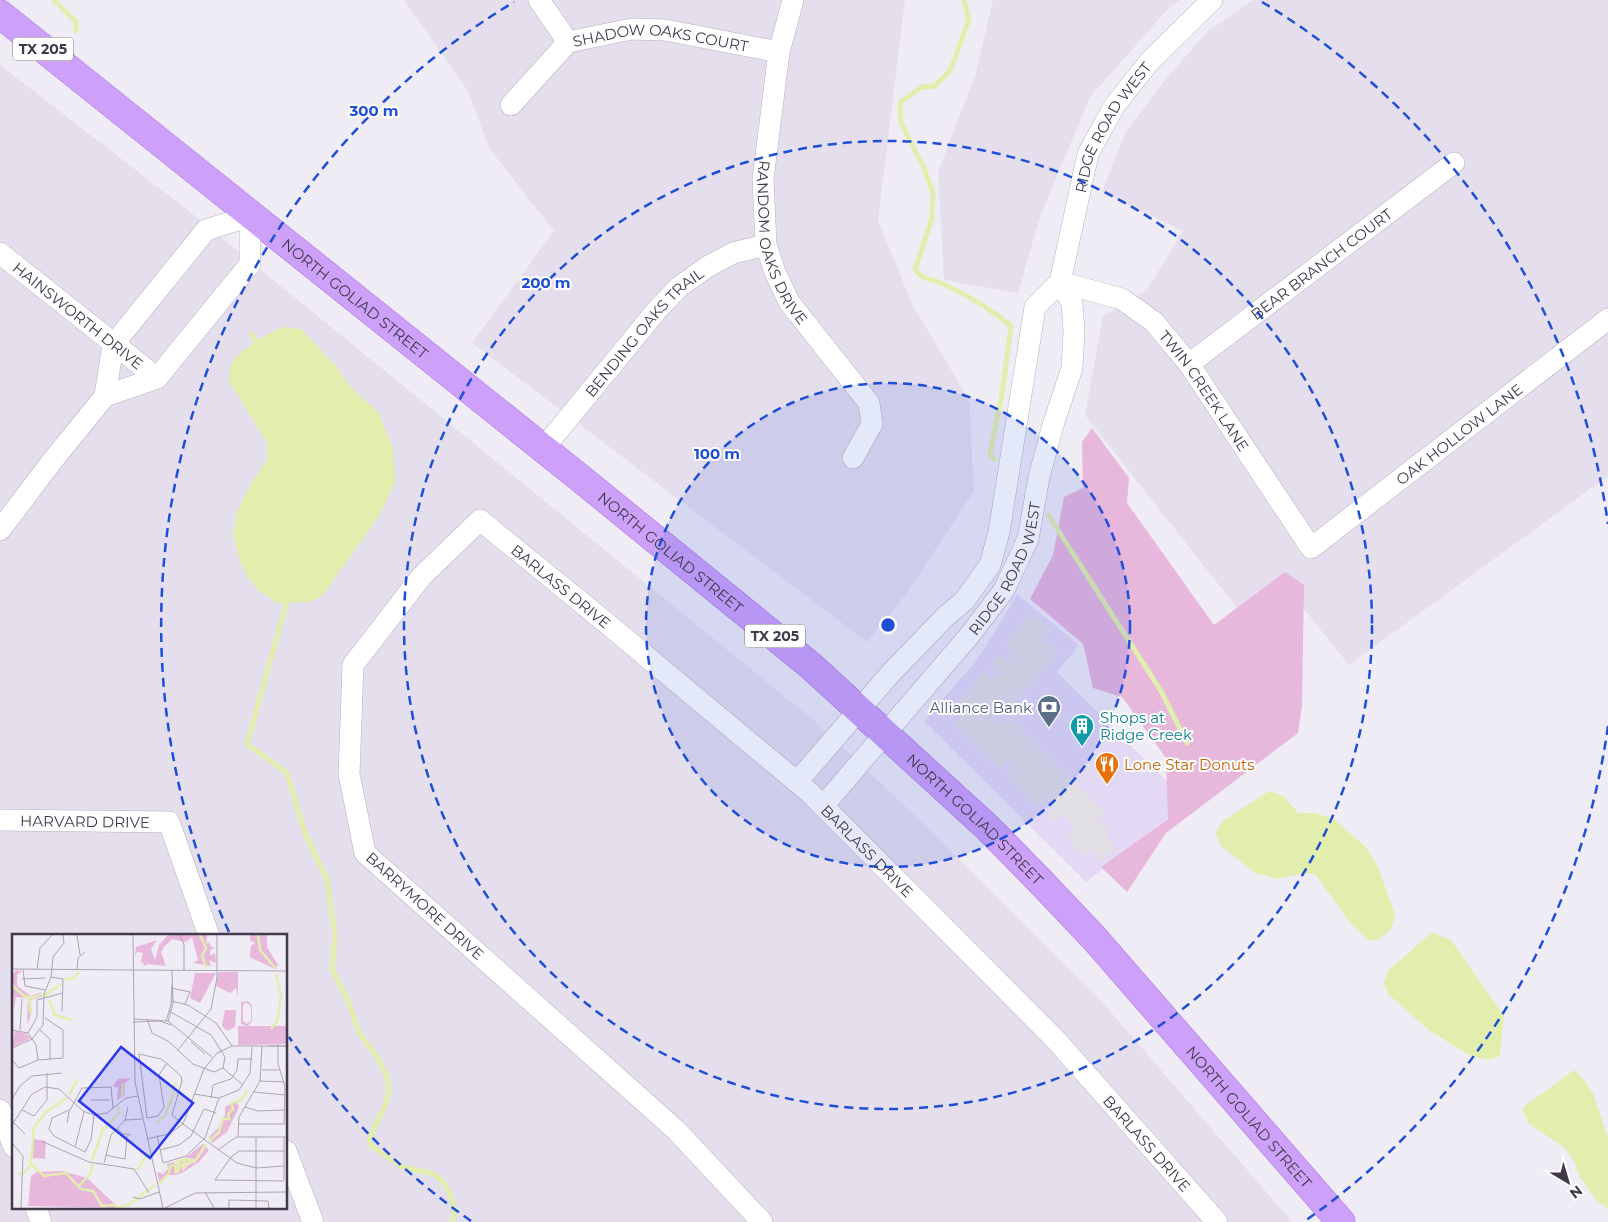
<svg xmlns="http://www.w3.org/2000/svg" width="1608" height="1222" viewBox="0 0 1608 1222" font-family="Montserrat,sans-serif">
	<rect width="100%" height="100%" fill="#f0ecf5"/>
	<path fill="#e5deed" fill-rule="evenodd" d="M 404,0 L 905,0 L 878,220 L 912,304 L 969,400 L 974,491 L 906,594 L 867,642 L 472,343 L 554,231 L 489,148 L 468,91 Z
		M 993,0 L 1180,0 L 1167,10 L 1090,97 L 1040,217 L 1018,293 L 944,280 L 938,172 L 976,73 Z
		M 1253,0 L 1608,0 L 1608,476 L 1349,665 L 1279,578 L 1237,608 L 1085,415 L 1103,316 L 1147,290 L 1183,231 L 1102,192 L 1125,134 L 1165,80 L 1207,32 Z
		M 0,65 L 190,212 L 817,723 L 910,811 L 1097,996 L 1292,1222 L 0,1222 ZM 14,936 L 286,936 L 286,1208 L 14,1208 Z"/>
	<path fill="#e3d9f5" d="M 1017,594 L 1079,645 L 1057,672 L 1188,802 L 1086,882 L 924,721 L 976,661 L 996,630 Z"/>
	<path fill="#e7b7dc" d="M 1092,428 L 1129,478 L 1127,503 L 1214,625 L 1285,572 L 1304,585 L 1302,706 L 1298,733 L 1166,833 L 1127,892 L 1101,867 L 1168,819 L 1166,758 L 1122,697 L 1093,688 L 1083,644 L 1030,599 L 1053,555 L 1064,497 L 1083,488 L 1082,442 Z"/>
	<path fill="#e2e0e4" d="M 1031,613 L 1051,629 L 1043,638 L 1043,641 L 1058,653 L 1012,706 L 1002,699 L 994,710 L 994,719 L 999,725 L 1009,716 L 1106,813 L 1096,824 L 1105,826 L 1109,835 L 1106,838 L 1114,848 L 1099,861 L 1090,849 L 1082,855 L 1068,840 L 1073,831 L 1072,826 L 1062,813 L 1051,822 L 1047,817 L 1055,809 L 1055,807 L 1047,799 L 1037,807 L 1005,774 L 1012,767 L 1008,760 L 998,768 L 954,724 L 962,715 L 954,708 L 984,672 L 993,679 L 999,675 L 999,672 L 990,665 L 998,655 L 1009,661 L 1011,653 L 1005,643 Z"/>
	<path fill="#e2eead" d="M 283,327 L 301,329 L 335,365 L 350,386 L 379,413 L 393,449 L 395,482 L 379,516 L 322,596 L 310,602 L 277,603 L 270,598 L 259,591 L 247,576 L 240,561 L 233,535 L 236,514 L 251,483 L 267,460 L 267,443 L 229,381 L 231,364 L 239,354 L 259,339 Z
		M 1269,791 L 1284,796 L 1298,813 L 1314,813 L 1334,819 L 1367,848 L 1378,867 L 1395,915 L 1391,929 L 1378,940 L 1368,940 L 1350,923 L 1315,874 L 1303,873 L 1278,879 L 1255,873 L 1220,845 L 1216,832 L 1223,821 Z
		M 1432,932 L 1451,940 L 1504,1016 L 1500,1056 L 1488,1060 L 1471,1056 L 1430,1031 L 1388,994 L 1384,982 L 1389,970 Z
		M 1574,1070 L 1584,1080 L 1593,1093 L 1608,1138 L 1608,1209 L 1596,1200 L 1579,1176 L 1574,1161 L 1564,1147 L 1529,1124 L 1522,1109 L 1526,1105 Z"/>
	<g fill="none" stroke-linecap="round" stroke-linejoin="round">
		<path stroke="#e2eead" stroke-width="5" d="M 54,0 L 76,22 L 76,31
			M 964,0 L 969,19 L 951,69 L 943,78 L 934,86 L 922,87 L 900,102 L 901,123 L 924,168 L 933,193 L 932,218 L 915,270 C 923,280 932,279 943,284 C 967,295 991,309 1011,326 L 1002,394 L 990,454 L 994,459
			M 251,334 L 259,346
			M 1049,516 L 1161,691 L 1187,743
			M 288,597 L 247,744 L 287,773 L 305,833 L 327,880 L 335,936 L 332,969 L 349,1003 L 359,1033 L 375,1054 L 387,1076 L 389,1091 L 386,1103 L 370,1137 L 370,1145 C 380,1152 389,1159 400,1165 C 409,1170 420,1170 430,1173 C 447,1178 458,1206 452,1222"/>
		<g stroke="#b6afc1" stroke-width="22">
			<g id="minor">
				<path d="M 539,0 L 568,42"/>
				<path id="s1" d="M 793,0 L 779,52 L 763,179 L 766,245 L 775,272 L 789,302 L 869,403 L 872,424 L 853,458"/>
				<path id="s2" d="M 511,105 L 568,42 L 632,29 L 665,30 L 779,52"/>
				<path id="s3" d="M 0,253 L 157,378"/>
				<path id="s4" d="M 1060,282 L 1122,299 L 1154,322 L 1189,364 L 1311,548 L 1608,319"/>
				<path id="s5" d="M 1189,364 L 1454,163"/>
				<path id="s6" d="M 543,449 L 657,310 L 679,287 L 707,267 L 733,253 L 766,245"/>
				<path d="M 0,530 L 53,460 L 105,396 L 157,378 L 250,264 L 250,216 L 206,230 L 113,345 L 105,396"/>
				<path id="s7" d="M 797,782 L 890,674 L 946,616 L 964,601 L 990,565 L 999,532 L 1035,307 L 1060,282 L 1088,154 L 1101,130 L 1115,105 L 1149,62 L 1212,0"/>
				<path id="s8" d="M 823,806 L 969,636 L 1004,590 L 1028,539 L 1039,477 L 1053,425 L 1072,368 L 1074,331 L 1072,303 L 1060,282"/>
				<path id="s9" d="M 0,820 L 169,822 L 209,936"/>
				<path d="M 0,1110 L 14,1147"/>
				<path d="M 286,1151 L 313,1222"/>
				<path d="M 36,1208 L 41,1222"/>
				<path id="s10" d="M 762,1222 L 676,1130 L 365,853 L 349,774 L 353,665 L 421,577 L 480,520 L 604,621 L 810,793 L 1055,1039 L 1217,1222"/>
			</g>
		</g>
		<g stroke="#a570df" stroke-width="29">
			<g id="major">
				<path id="s11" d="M 0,14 L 580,478 L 811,666 L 988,828 L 1040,881 L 1095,939 L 1341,1222"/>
			</g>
		</g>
		<use href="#minor" stroke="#fff" stroke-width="21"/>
		<use href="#major" stroke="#cda1f9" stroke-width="28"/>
	</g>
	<circle cx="888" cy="625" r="242" fill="#1d4ed8" fill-opacity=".12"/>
	<g fill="none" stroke="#1d4ed8" stroke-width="2.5" stroke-dasharray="9 6">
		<circle cx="888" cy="625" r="242"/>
		<circle cx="888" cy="625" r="484"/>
		<path d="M1608 726A727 727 0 0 1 1305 1221M471 1221A727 727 0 0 1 289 1037M229 932A727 727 0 0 1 514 2M1262 2A727 727 0 0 1 1608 524"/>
	</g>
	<defs>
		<g id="bank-pin" transform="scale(1.25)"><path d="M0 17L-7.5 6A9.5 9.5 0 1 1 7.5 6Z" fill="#5c6f8a" stroke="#fff"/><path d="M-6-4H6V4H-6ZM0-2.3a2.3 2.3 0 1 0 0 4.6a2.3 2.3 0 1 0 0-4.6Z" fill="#fff"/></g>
		<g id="building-pin" transform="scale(1.25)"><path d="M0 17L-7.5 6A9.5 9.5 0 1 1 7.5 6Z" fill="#0f9aa8" stroke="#fff"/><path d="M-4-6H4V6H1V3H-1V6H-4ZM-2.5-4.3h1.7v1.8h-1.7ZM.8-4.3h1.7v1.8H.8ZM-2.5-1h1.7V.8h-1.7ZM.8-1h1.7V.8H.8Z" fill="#fff"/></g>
		<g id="restaurant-pin" transform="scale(1.25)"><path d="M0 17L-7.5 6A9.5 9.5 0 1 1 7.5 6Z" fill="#e8710a" stroke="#fff"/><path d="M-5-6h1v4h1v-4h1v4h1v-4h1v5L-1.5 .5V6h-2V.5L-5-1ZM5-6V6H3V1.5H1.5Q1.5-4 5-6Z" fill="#fff"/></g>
	</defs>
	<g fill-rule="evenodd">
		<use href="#bank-pin" x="1049" y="707"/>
		<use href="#building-pin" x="1082" y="726"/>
		<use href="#restaurant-pin" x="1107" y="764"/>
	</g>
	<g text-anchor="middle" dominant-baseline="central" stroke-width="4" stroke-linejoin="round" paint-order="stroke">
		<g fill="#fff" stroke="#797580" stroke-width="1">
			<rect x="13" y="37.5" width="60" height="23" rx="4"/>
			<rect x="745" y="624.5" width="60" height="23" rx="4"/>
		</g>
		<g font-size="14" font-weight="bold" fill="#403a4a">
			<text x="43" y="49">TX 205</text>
			<text x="775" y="636">TX 205</text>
		</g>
		<g font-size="15" fill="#403a4a" stroke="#fff">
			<text stroke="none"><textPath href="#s2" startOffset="179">SHADOW OAKS COURT</textPath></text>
			<text stroke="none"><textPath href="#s7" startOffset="754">RIDGE ROAD WEST</textPath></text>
			<text stroke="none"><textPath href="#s1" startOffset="249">RANDOM OAKS DRIVE</textPath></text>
			<text stroke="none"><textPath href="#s5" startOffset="166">BEAR BRANCH COURT</textPath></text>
			<text stroke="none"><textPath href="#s11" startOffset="455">NORTH GOLIAD STREET</textPath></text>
			<text stroke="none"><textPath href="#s3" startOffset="100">HAINSWORTH DRIVE</textPath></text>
			<text stroke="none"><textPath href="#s6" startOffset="155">BENDING OAKS TRAIL</textPath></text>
			<text stroke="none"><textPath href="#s4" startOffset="189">TWIN CREEK LANE</textPath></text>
			<text stroke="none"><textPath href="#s4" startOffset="566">OAK HOLLOW LANE</textPath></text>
			<text stroke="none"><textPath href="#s11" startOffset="860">NORTH GOLIAD STREET</textPath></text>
			<text stroke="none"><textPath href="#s8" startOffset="302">RIDGE ROAD WEST</textPath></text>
			<text stroke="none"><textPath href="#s10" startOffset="1030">BARLASS DRIVE</textPath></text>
			<text stroke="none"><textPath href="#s11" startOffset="1265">NORTH GOLIAD STREET</textPath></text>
			<text stroke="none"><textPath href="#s9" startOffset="85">HARVARD DRIVE</textPath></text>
			<text stroke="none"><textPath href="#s10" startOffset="1435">BARLASS DRIVE</textPath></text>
			<text transform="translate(425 906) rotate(42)">BARRYMORE DRIVE</text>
			<text stroke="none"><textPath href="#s11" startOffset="1670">NORTH GOLIAD STREET</textPath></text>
			<text stroke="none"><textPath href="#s10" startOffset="1840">BARLASS DRIVE</textPath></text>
		</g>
		<g font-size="15" fill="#4e5e75" stroke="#fff" text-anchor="end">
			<text x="1032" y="707">Alliance Bank</text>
		</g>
		<g font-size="15" fill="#0d838f" stroke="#fff" text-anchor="start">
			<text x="1100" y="717">Shops at<tspan x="1100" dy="17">Ridge Creek</tspan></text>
		</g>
		<g font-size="15" fill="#c56008" stroke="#fff" text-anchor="start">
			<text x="1124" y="764">Lone Star Donuts</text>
		</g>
	</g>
	<g transform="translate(12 934)">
		<rect width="275" height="275" fill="#f0ecf5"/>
		<path d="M 195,1 L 194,10 L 197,8 L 199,13 L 203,13 L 198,17 L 198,22 L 203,19 L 204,29 L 197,26 L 199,32 L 181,29 L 186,26 L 180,3 L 174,8 L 160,5 L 152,13 L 149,18 L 154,32 L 136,30 L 133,32 L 129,27 L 131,19 L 125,18 L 123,22 L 124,13 L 145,6 L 139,15 L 143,26 L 147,11 L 156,1 ZM 238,1 L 255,1 L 255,13 L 266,31 L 263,35 L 238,23 L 239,12 L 243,9 L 238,6 ZM 4,36 L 10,37 L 5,41 L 5,52 L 19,62 L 30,58 L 30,63 L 18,66 L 20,78 L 15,91 L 16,64 L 4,63 L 2,75 L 0,42 ZM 206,38 L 226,38 L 226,63 L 224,54 L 218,59 L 204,52 ZM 183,39 L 204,39 L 188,69 L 178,64 ZM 236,67 L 240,71 L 240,87 L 236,92 L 275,92 L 274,110 L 226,111 L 226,92 L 234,92 L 229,90 L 229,68 ZM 234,68 L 239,72 L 239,87 L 235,90 L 231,87 L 231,71 ZM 213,76 L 224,76 L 223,93 L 215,97 L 210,92 ZM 3,97 L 13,99 L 19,104 L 0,113 ZM 119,144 L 113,149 L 113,161 L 105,166 L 106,154 L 101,152 L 106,145 ZM 224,167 L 227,173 L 215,198 L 200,209 L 197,203 L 207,193 L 213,181 L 213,173 ZM 21,205 L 34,207 L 33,225 L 21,224 ZM 191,210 L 197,216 L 187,228 L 170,239 L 163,241 L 154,241 L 148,251 L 145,238 L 151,240 L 156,235 L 155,230 L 162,228 L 163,240 L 168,237 L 169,228 L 181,226 L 169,230 L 171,237 L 176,231 L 184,228 L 184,225 L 173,224 ZM 50,237 L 75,244 L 107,274 L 16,272 L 19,242 L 25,238 Z" fill="#e7b7dc" fill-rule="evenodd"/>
		<path d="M 172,224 L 182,225 L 184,228 L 176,230 L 170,237 L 170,229 L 181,226 L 169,228 L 168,237 L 162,240 L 163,228 Z" fill="#e2eead"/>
		<path fill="none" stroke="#e2eead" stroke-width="2.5" d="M 188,1 L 194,14 L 190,22 L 194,33M 246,1 L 248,16 L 263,34M 53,46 L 62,44 L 67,38M 0,51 L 12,62 L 21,64 L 30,60M 35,63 L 34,60 L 50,50M 17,64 L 19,80M 37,66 L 43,81 L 60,86M 259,95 L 265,88 L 269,63 L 264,40M 57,161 L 66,145M 110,164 L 111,149M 145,188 L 153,182 L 162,159 L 160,154 L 165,149M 197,207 L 207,198 L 211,185 L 217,185 L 216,180 L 221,175 L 219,169 L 228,167 L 236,156M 184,226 L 194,210M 80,227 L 91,195 L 107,180 L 106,172M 19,230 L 22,194 L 34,178 L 54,164M 125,236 L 136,220M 6,240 L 12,239 L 19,230 L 32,242 L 54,239 L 69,255 L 81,257 L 90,272 L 101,271 L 107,274M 147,250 L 157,239 L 158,232 L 164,231M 67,252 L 79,239 L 80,230M 107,273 L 116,271 L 143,251"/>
		<path fill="none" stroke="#aaa5b1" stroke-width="1" d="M 65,1 L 68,21M 121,1 L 123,148 L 151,274M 168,1 L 172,11 L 172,36M 0,35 L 121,36M 11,35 L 13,52 L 33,56M 25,35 L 28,14 L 40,1M 65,35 L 66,24 L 73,18M 121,36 L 275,37M 39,43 L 51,45 L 50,77M 10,45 L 34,44M 159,54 L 178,58 L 173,70M 159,67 L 176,71 L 204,89 L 220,112M 157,77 L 199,101 L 213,123 L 211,134M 121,85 L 156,87 L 200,123M 135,85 L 140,99 L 156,107 L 181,130 L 202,138 L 211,134M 154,87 L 159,71 L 160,51M 121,88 L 148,87 L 159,91M 156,88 L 161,69 L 160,37M 0,96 L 16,99 L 24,111 L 26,126M 8,96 L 10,65M 28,96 L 38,105 L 38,125M 16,99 L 25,83 L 25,66 L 51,59M 179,108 L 193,120M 256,112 L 274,112M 0,114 L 20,105 L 31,91 L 32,60 L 39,43 L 41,23 L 52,9 L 51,1M 166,116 L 199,75 L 205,44 L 205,1M 0,126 L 7,134 L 26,126 L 51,124 L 51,96 L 33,84M 155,129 L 147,141 L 152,173 L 146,182 L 135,184 L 127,120 L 149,125 L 153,128 L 167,140 L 169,142 L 170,147 L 160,181 L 171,190 L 225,229 L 244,234 L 272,232M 211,134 L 231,151M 250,136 L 267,136M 248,147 L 272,148M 242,158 L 273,161M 182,160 L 207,164 L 227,156 L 238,139 L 240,112M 199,164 L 201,151 L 219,145 L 225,136 L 226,125 L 240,125M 0,165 L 8,152 L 20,142 L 50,139M 79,166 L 98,166M 233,173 L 246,177 L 272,176M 10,176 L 22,182 L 35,166 L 35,139M 57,176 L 40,184 L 37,195 L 42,202 L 73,218 L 79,206 L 82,181M 113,186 L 130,185M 2,189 L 13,200M 55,189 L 57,178 L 70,154 L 99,153 L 101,174M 226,190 L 272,190 L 273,152 L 266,130 L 266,110M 0,191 L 20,160 L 33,153 L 47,155 L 71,177 L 82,181 L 95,179 L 114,164 L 126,162M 105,194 L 111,200 L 119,201M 145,201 L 151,229 L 174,222 L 193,204 L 207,164M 226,202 L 227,183 L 248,147 L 250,112M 135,205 L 157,200 L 171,190 L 192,135 L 205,119 L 220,112 L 274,112M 29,207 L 77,228 L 122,235 L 137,259M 0,209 L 11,222 L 9,274M 63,213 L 72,178M 148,216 L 167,211 L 179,202 L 192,175 L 204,179M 206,216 L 224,203 L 275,203M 272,217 L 227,217 L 219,223 L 203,246 L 271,247 L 272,246 L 272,203M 93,221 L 113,225 L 115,202M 92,229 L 99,201 L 113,186 L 116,173M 193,258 L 202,274M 121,263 L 128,265 L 147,258M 153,274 L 183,259 L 275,258M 217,274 L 217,266 L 256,267 L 257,274M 244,274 L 244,204"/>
		<path fill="#2937ef" fill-opacity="0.15" stroke="#2937ef" stroke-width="2.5" d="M 109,113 L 181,169 L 138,224 L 67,167 Z"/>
		<rect width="275" height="275" fill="none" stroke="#403a4a" stroke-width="2.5"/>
	</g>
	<circle cx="888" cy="625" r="8" fill="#1d4ed8" stroke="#fff" stroke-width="2.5"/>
	<g font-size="15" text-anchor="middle" font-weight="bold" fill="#1d4ed8" stroke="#fff" stroke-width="4" stroke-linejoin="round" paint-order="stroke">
		<text x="374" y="116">300 m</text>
		<text x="546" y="288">200 m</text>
		<text x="717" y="459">100 m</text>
	</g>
	<g transform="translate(1568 1182) rotate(142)" stroke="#ffffff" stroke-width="4" paint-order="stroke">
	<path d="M0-4L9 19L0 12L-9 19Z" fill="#403a4a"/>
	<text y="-8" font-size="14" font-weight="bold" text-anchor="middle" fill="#403a4a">N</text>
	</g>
</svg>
